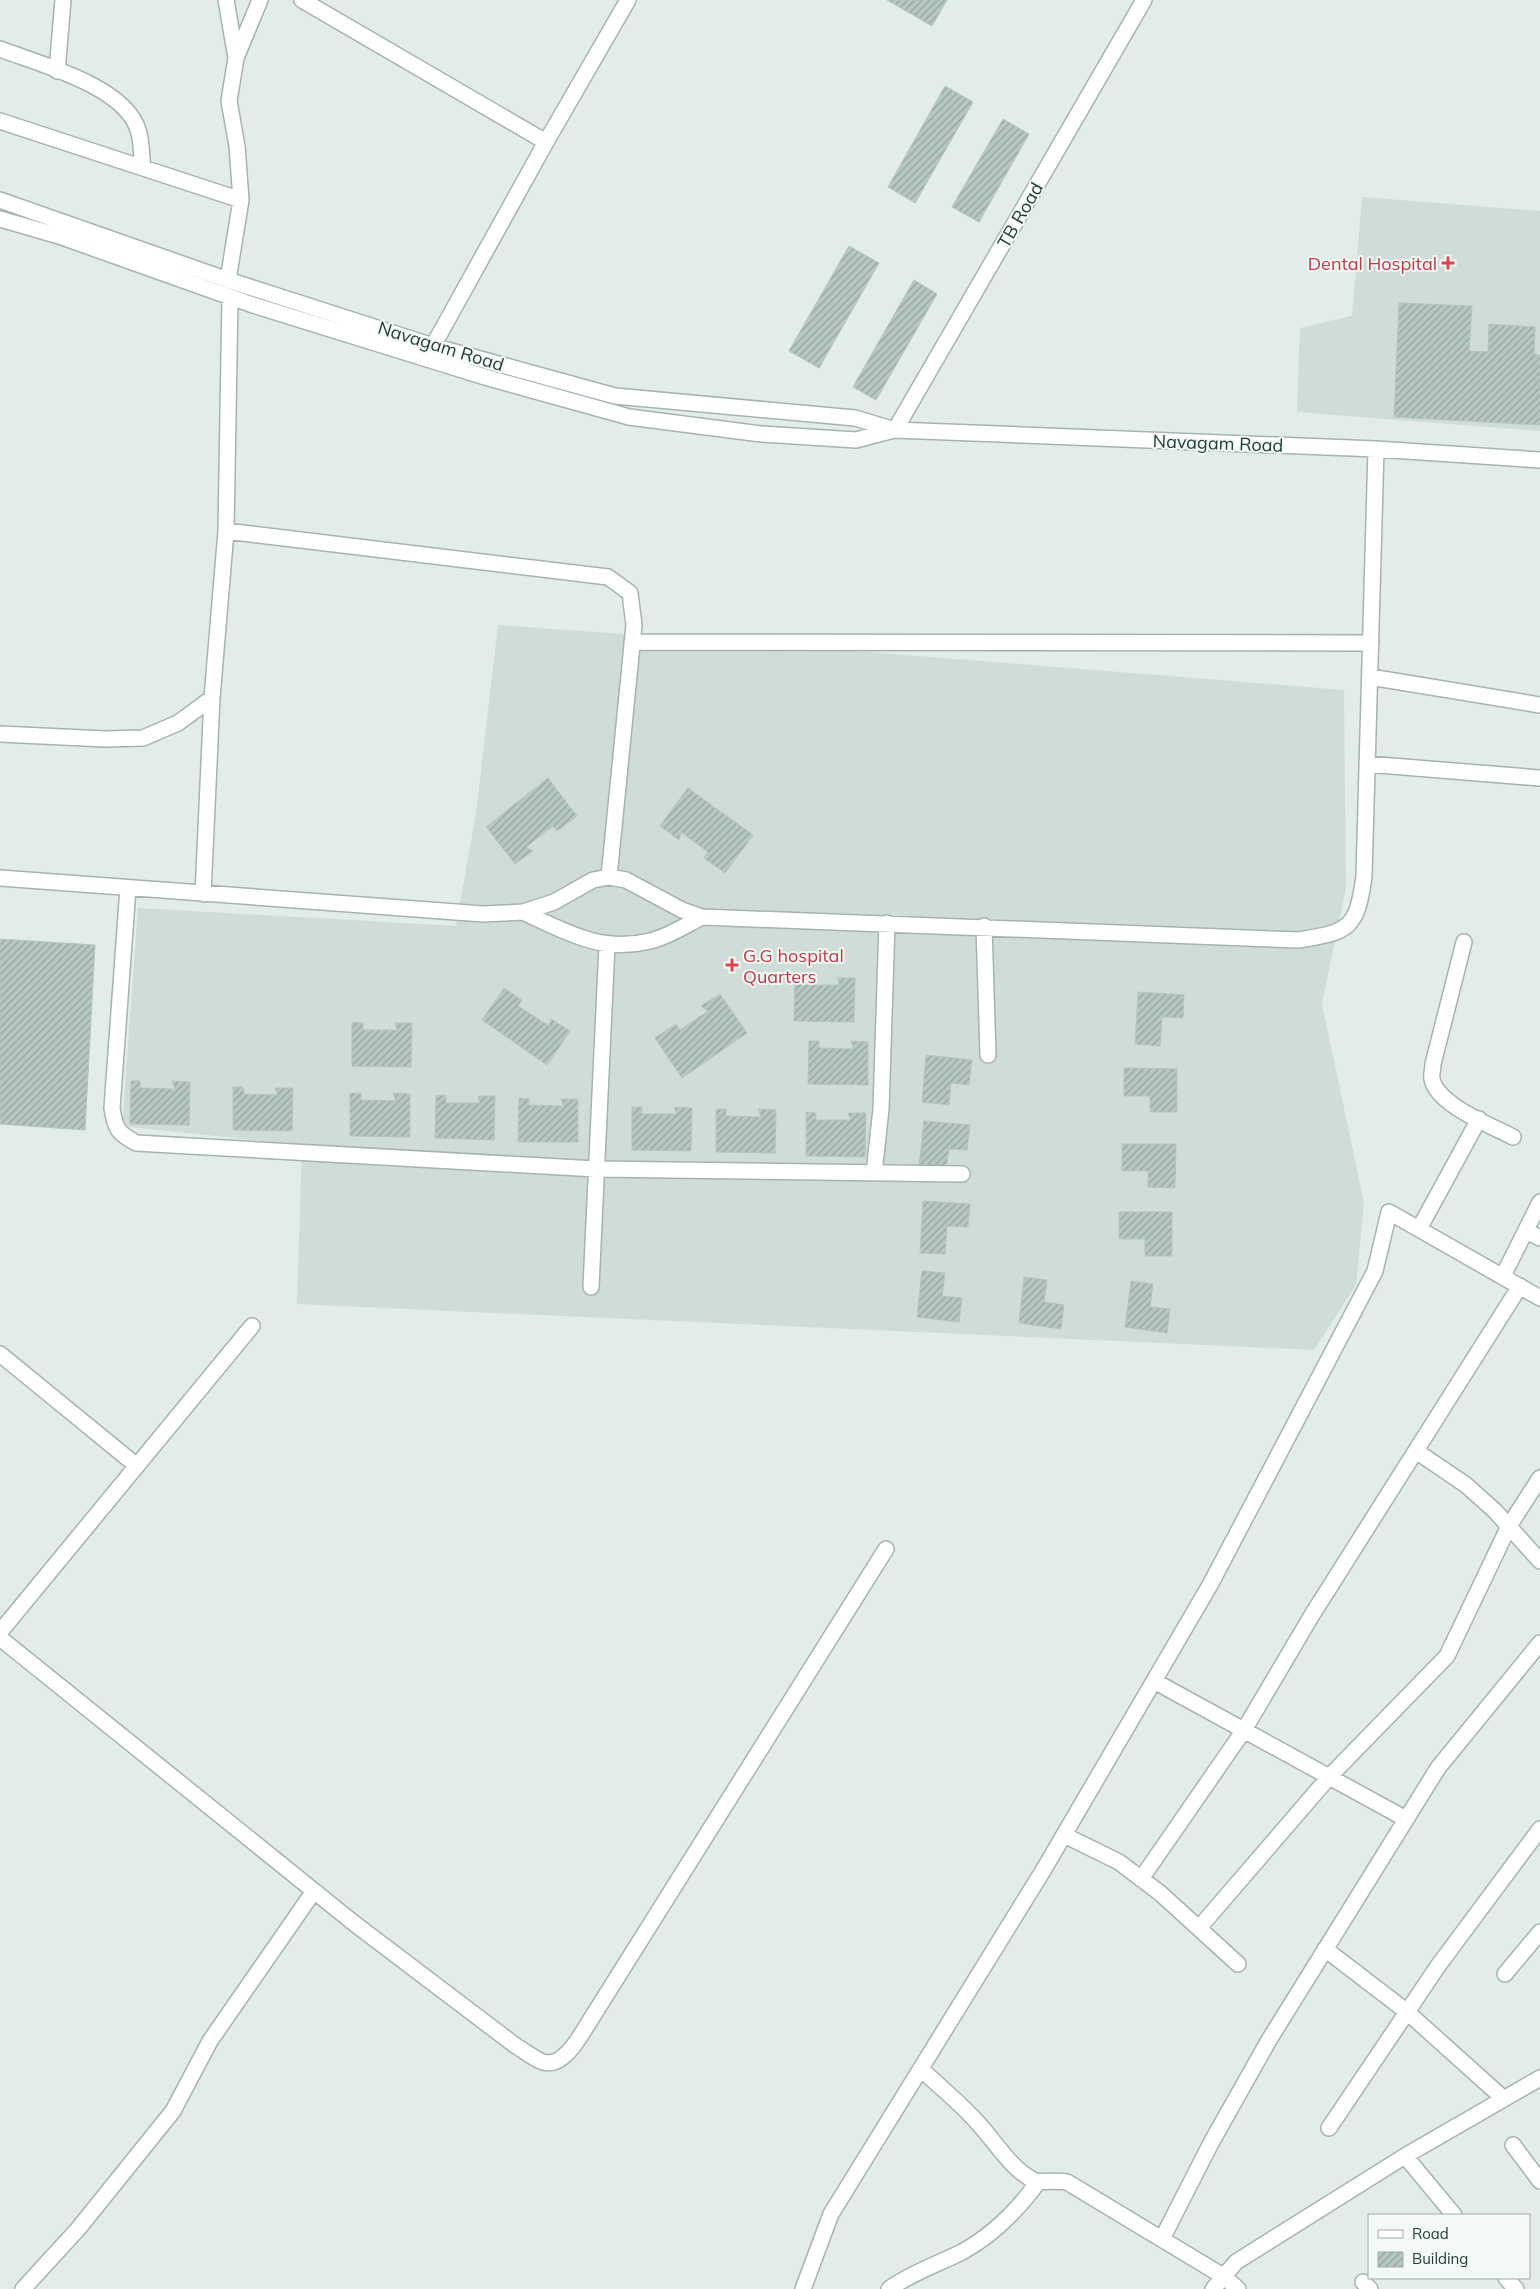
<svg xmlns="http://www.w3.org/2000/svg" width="1540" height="2289" viewBox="0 0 1540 2289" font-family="Mulish,sans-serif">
	<defs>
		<pattern id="building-hatch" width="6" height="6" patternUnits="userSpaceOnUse" patternTransform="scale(1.25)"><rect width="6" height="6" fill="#b7c7c2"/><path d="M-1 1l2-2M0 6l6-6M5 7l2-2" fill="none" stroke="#94a39f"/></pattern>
	</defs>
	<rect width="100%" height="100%" fill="#e2ece9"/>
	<path fill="#d0dcd8" d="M 1362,197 L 1540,211 L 1540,431 L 1297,412 L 1300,328 L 1352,316 Z
		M 498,625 L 817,648 L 1344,690 L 1346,887 L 1322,1004 L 1364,1203 L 1356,1285 L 1314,1350 L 297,1304 L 302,1145 L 122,1126 L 138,908 L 456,926 L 476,813 Z"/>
	<path fill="url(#building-hatch)" stroke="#b4c6c1" d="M 887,0 L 947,0 L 932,26 Z
		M 945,86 L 973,102 L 915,203 L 888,187 Z
		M 1003,119 L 1029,134 L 979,222 L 952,207 Z
		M 849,246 L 879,263 L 819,368 L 789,351 Z
		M 914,280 L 937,294 L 876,400 L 853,387 Z
		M 1399,303 L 1472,306 L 1469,351 L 1488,352 L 1489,324 L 1535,327 L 1534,354 L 1540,355 L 1540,425 L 1394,417 Z
		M 548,778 L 577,816 L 557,831 L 553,826 L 526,847 L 533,851 L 515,864 L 486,827 Z
		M 688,788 L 753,835 L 725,873 L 704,858 L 708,852 L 681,832 L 679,840 L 660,826 Z
		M 0,939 L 95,945 L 85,1130 L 0,1124 Z
		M 795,978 L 805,978 L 805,985 L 840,985 L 837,978 L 855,978 L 854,1022 L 794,1021 Z
		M 504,988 L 522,1000 L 518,1006 L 549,1026 L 551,1019 L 570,1031 L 547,1065 L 482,1020 Z
		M 1138,992 L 1184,995 L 1183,1018 L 1162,1017 L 1160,1046 L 1135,1044 Z
		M 720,994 L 747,1033 L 682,1078 L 655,1038 L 676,1024 L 680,1030 L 708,1011 L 701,1006 Z
		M 352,1022 L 363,1023 L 363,1030 L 397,1030 L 395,1023 L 412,1023 L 411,1067 L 352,1066 Z
		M 809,1041 L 819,1041 L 819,1048 L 854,1049 L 851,1041 L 868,1042 L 868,1085 L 808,1084 Z
		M 926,1055 L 972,1060 L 969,1085 L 951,1083 L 949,1105 L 922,1102 Z
		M 1124,1068 L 1177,1069 L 1177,1112 L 1150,1112 L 1150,1096 L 1124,1096 Z
		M 131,1081 L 140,1081 L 140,1088 L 175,1089 L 172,1081 L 190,1082 L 189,1125 L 130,1124 Z
		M 233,1087 L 243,1087 L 244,1094 L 278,1095 L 275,1088 L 293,1088 L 292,1131 L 233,1130 Z
		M 350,1093 L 361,1093 L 361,1100 L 396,1101 L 393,1093 L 410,1094 L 410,1137 L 350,1136 Z
		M 446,1095 L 446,1103 L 480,1103 L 478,1096 L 495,1096 L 494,1140 L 435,1138 L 436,1096 Z
		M 519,1098 L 529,1099 L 529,1105 L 564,1106 L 561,1099 L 578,1099 L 578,1142 L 518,1142 Z
		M 632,1107 L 642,1107 L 642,1114 L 677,1114 L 674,1107 L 692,1108 L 691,1151 L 632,1150 Z
		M 716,1109 L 726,1109 L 726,1116 L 761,1117 L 758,1109 L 776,1110 L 775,1153 L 716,1152 Z
		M 806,1112 L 816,1113 L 816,1120 L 851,1120 L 848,1113 L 866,1113 L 865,1157 L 806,1156 Z
		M 924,1121 L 970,1125 L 967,1150 L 949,1149 L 946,1170 L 919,1167 Z
		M 1122,1144 L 1176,1144 L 1175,1188 L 1148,1187 L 1148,1171 L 1122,1171 Z
		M 923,1201 L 970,1204 L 968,1227 L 947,1226 L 945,1254 L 920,1253 Z
		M 1119,1212 L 1172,1212 L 1172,1256 L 1145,1256 L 1145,1239 L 1119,1239 Z
		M 922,1271 L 945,1273 L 942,1296 L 962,1298 L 959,1322 L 917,1317 Z
		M 1024,1277 L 1047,1280 L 1044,1302 L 1064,1305 L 1061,1329 L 1019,1323 Z
		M 1131,1281 L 1153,1284 L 1150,1307 L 1170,1309 L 1167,1333 L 1125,1327 Z"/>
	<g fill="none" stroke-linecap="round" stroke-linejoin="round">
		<g stroke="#a5b4b1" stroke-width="18">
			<path id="minor" d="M 226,0 L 236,58
				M 302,0 L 546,142
				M 0,49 C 39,64 125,86 138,130 C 142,141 141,156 143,168
				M 57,71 L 63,0
				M 0,121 L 241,200
				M 0,200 L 228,280 L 433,346 L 615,396 L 855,418 L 895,430 L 1376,449 L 1540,460
				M 0,219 L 59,236 L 253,305 L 485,377 L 629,417 L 761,434 L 856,440 L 894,430
				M 228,280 L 241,200 L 237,146 L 229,101 L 236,58 L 260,0
				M 433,346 L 546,142 L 628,0
				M 895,430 L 1144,0
				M 226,531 L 608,577 L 630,593 L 634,625 L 609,877
				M 632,642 L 1371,643
				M 1370,677 L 1540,705
				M 0,734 L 105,739 L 143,738 L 178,723 L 212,698
				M 1367,764 L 1540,778
				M 0,878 L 483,914 L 523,912 L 554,902 L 593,880 L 609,877 L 626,880 L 682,910 L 702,917 L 1299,940 C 1349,932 1357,929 1364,876 L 1376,449
				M 128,888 L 112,1108 C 115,1129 118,1133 136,1143 L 596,1169 L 962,1174
				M 203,894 L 212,698 L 226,531 L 230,297
				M 523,912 C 566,932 601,953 650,941 C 668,937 686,925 702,917
				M 984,926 L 988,1055
				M 1464,942 L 1433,1064 C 1433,1069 1431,1075 1432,1079 C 1437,1105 1492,1126 1513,1137
				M 874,1173 L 881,1109 L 887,923
				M 1419,1229 L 1479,1119
				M 1526,1231 L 1540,1238
				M 1503,1276 L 1540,1202
				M 591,1287 L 607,945
				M 0,1354 L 137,1466
				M 1416,1451 L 1466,1485 L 1495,1511 L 1540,1561
				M 0,1632 L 252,1326
				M 0,1638 L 355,1924 L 516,2046 C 525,2051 534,2059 543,2062 C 562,2068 578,2040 586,2027 L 886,1549
				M 1154,1681 L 1406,1819
				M 1064,1835 L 1119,1862 L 1160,1893 L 1238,1964
				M 1141,1879 L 1244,1730 L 1312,1615 L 1520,1286
				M 1199,1928 L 1329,1777 L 1447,1656 L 1509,1526 L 1540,1478
				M 1325,1949 L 1406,2011 L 1504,2099
				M 1505,1974 L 1540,1932
				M 921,2069 C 939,2086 960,2103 977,2122 C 994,2140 1010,2168 1033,2180 C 1038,2183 1057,2180 1067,2182 L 1223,2276 L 1238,2289
				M 1329,2128 L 1438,1966 L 1540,1829
				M 1513,2145 L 1540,2181
				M 1405,2156 L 1454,2215
				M 1162,2239 L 1211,2143 L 1269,2040 L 1438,1768 L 1540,1643
				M 1506,2278 L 1516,2289
				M 1363,2282 L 1370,2289
				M 23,2289 L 78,2229 L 173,2111 L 210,2041 L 314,1891
				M 803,2289 L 831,2214 L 1044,1869 L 1210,1585 L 1375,1271 L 1389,1212 L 1540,1298
				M 889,2289 C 911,2273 938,2264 962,2252 C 993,2235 1017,2211 1038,2182
				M 1213,2289 L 1236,2262 L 1405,2156 L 1540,2078"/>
		</g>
		<use href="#minor" stroke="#fff" stroke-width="15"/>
	</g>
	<g fill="#e0444e" stroke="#f3f9f6" stroke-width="2">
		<path d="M1445.5 255.5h5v5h5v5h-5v5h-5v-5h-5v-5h5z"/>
		<path d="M729.5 957.5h5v5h5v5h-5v5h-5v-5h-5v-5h5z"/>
	</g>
	<g text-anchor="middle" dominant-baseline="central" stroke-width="4" stroke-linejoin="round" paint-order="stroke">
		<g font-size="18" fill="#223d3a" stroke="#f3f9f6">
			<text transform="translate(1020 215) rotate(-60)">TB Road</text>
			<text transform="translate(441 346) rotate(17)">Navagam Road</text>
			<text transform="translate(1218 443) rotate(2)">Navagam Road</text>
		</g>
		<g font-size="18" fill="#be3a42" stroke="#f3f9f6" text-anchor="end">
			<text x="1437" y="263">Dental Hospital</text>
			<text x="743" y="955" text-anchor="start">G.G hospital<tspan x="743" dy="21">Quarters</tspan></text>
		</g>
	</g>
	<rect x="1368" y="2214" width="162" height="65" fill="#f3f9f6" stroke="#9faeab"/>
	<rect x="1378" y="2230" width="25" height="8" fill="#ffffff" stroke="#9faeab"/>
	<text x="1412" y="2239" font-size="15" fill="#223d3a">Road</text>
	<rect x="1378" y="2252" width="25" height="15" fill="url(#building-hatch)" stroke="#9faeab"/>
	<text x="1412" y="2264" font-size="15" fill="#223d3a">Building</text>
</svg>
